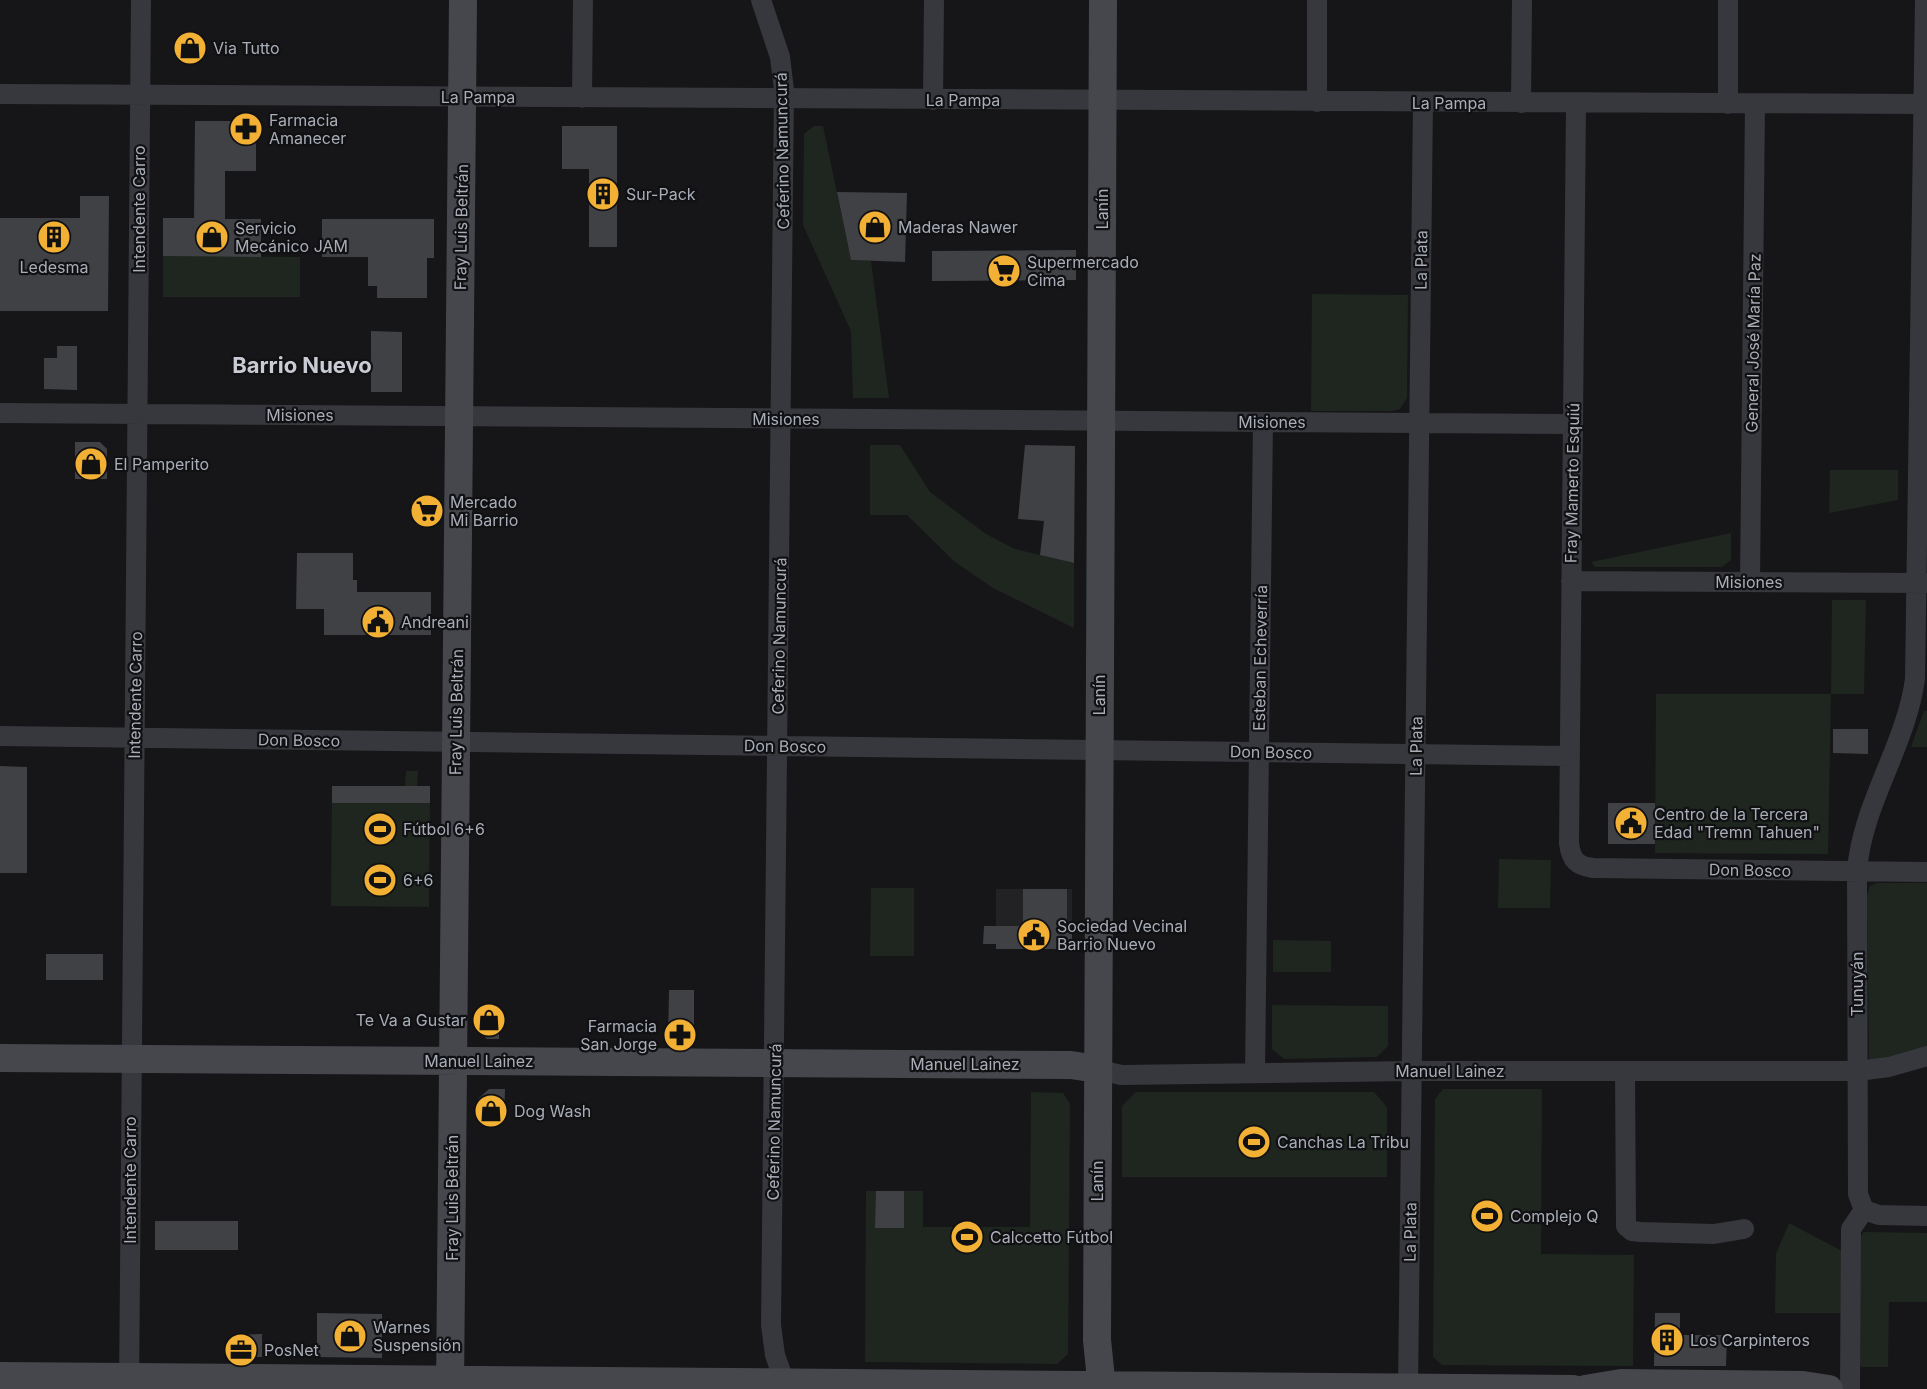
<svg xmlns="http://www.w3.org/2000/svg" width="1927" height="1389" viewBox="0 0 1927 1389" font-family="Inter,sans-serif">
	<rect width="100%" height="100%" fill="#161618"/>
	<path fill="#222225" d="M 996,889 L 1072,889 L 1072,926 L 996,926 Z"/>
	<path fill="#1e261f" d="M 814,126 L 823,126 L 851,260 L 871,261 L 889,398 L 853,398 L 851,331 L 803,225 L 804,134 Z
		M 163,256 L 300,257 L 300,297 L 163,297 Z
		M 1312,294 L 1408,295 L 1407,398 L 1400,409 L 1392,411 L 1311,411 Z
		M 870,445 L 900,445 L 930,492 L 986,534 L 1015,549 L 1074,563 L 1074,628 L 993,588 L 955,562 L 907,515 L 870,515 Z
		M 1830,470 L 1898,470 L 1898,500 L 1829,513 Z
		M 1731,533 L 1731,560 L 1722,567 L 1595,567 L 1591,562 Z
		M 1832,600 L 1866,600 L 1864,694 L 1831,694 L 1828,854 L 1655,853 L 1656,694 L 1831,694 Z
		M 1924,711 L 1927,711 L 1927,747 L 1911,747 Z
		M 406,771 L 418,771 L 417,786 L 430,786 L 429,907 L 331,906 L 332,786 L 405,786 Z
		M 1499,859 L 1551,860 L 1550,908 L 1498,908 Z
		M 1877,883 L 1927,883 L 1927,1049 L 1869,1061 L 1867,896 L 1870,886 Z
		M 871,888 L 914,888 L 914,956 L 870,956 Z
		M 1273,940 L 1331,941 L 1331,972 L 1273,972 Z
		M 1272,1005 L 1388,1006 L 1388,1046 L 1377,1057 L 1284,1059 L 1272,1049 Z
		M 1443,1089 L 1542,1089 L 1541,1254 L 1634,1255 L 1633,1366 L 1442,1365 L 1433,1357 L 1435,1099 Z
		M 1031,1092 L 1063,1093 L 1070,1104 L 1068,1354 L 1057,1364 L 865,1362 L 866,1191 L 923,1191 L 923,1227 L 1030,1227 Z
		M 1136,1092 L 1374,1092 L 1387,1107 L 1387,1177 L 1122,1177 L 1122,1106 Z
		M 1789,1223 L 1842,1251 L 1842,1313 L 1775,1313 L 1776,1254 Z
		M 1864,1232 L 1927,1233 L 1927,1302 L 1889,1302 L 1888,1367 L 1862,1367 L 1855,1360 L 1856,1241 Z"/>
	<path fill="#404145" d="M 195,121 L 256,121 L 256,171 L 225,171 L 225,219 L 261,219 L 261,257 L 163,256 L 163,218 L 194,218 Z
		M 562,126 L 617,126 L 617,247 L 589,247 L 589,169 L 562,169 Z
		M 837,192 L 907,193 L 905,262 L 851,260 Z
		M 80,196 L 109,196 L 108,311 L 0,311 L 0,218 L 80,218 Z
		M 322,219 L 434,219 L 434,258 L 427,258 L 427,298 L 377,298 L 377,286 L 368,286 L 368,257 L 322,257 Z
		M 1076,250 L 1076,280 L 932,281 L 932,251 Z
		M 371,331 L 402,332 L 402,392 L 371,392 Z
		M 57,346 L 77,346 L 77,390 L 44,389 L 44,358 L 57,358 Z
		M 75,442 L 100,442 L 107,449 L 107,479 L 75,479 Z
		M 1025,445 L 1075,446 L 1074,563 L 1040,555 L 1044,521 L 1018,519 Z
		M 412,501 L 432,501 L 432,520 L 412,520 Z
		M 297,553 L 353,553 L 353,580 L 357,580 L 357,592 L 431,592 L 431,635 L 324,635 L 324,609 L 296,609 Z
		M 1833,729 L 1868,729 L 1868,754 L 1833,753 Z
		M 0,766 L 27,767 L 27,873 L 0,873 Z
		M 332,786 L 430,786 L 430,803 L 332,803 Z
		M 1608,803 L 1655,803 L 1655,844 L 1608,844 Z
		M 1023,889 L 1067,889 L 1067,926 L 1072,926 L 1072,949 L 996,949 L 996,944 L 983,944 L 984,926 L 1023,926 Z
		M 46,954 L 103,954 L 103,980 L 46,980 Z
		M 669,990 L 694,990 L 694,1040 L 668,1040 Z
		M 480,1008 L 499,1008 L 499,1039 L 487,1039 L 480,1032 Z
		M 489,1089 L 505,1089 L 504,1123 L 478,1122 L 478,1099 Z
		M 876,1191 L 904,1191 L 904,1228 L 875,1228 Z
		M 155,1221 L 238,1221 L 238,1250 L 155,1250 Z
		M 317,1313 L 382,1314 L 382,1358 L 317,1357 Z
		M 1655,1313 L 1680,1313 L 1680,1335 L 1727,1335 L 1726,1366 L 1654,1366 Z
		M 262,1334 L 262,1357 L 234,1357 L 234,1335 Z"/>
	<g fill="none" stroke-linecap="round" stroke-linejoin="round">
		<path stroke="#37383d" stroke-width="20" d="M 761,0 L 780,57 L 784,90 L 771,1325 L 775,1355 L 787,1389
			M 0,94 L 1927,104
			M 582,98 L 583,0
			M 933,100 L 934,0
			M 1317,102 L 1317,0
			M 1521,103 L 1522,0
			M 1576,103 L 1569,843 C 1571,860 1577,866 1593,868 L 1927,872
			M 1728,104 L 1728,0
			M 0,413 L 1573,424
			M 1571,581 L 1927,583
			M 1750,582 L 1755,104
			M 0,736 L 1570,756
			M 1097,1069 L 1121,1075 L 1413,1071 L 1858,1071 L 1889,1067 L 1927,1056
			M 1625,1071 L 1626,1226 L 1632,1231 L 1640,1232 L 1714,1234 L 1744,1229
			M 1255,1073 L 1263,422
			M 1864,1210 L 1858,1194 L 1857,871 C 1862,804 1906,746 1915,679 L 1925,0
			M 1864,1210 L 1879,1215 L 1927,1216
			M 129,1389 L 141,0
			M 1408,1389 L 1423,102
			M 1850,1389 L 1851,1229 L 1864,1210"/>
		<path stroke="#45474d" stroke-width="28" d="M 0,1058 L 1071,1065 L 1097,1069
			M 0,1376 L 1573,1389
			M 450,1389 L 463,0
			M 1102,1389 L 1097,1340 L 1103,0
			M 1585,1389 L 1621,1383 L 1803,1385 L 1829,1389"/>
	</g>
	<defs>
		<g id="shop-disc" transform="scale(1.725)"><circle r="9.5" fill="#f2b134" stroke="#111113"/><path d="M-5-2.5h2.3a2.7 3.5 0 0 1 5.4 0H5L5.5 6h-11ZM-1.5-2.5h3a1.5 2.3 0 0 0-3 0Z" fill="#111"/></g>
		<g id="pharmacy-disc" transform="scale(1.725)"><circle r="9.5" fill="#f2b134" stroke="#111113"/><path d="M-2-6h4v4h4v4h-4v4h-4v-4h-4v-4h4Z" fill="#111"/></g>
		<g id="building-disc" transform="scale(1.725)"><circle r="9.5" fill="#f2b134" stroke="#111113"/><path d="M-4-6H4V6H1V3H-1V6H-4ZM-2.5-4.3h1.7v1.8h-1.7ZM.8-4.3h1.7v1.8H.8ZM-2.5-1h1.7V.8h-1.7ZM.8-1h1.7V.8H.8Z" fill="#111"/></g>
		<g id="supermarket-disc" transform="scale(1.725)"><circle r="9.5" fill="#f2b134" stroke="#111113"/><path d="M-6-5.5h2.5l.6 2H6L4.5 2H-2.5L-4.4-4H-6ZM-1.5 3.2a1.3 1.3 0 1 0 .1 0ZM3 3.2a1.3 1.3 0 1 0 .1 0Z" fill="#111"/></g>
		<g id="civic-disc" transform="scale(1.725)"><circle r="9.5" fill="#f2b134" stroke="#111113"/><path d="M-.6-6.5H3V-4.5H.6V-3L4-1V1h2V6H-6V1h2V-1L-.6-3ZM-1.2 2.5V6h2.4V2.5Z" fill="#111"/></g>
		<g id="stadium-disc" transform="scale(1.725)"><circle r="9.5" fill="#f2b134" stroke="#111113"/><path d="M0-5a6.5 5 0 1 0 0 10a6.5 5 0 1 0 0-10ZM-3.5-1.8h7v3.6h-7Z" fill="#111"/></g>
		<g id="office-disc" transform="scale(1.725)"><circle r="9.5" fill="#f2b134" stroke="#111113"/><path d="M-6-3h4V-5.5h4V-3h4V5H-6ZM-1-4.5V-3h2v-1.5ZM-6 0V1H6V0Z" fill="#111"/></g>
	</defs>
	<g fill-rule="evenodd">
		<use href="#shop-disc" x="190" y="48"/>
		<use href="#pharmacy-disc" x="246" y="129"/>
		<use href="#building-disc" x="603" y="194"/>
		<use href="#shop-disc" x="875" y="227"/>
		<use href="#building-disc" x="54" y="237"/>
		<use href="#shop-disc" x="212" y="237"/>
		<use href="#supermarket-disc" x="1004" y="271"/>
		<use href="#shop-disc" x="91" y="464"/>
		<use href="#supermarket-disc" x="427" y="511"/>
		<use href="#civic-disc" x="378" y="622"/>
		<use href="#civic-disc" x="1631" y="823"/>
		<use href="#stadium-disc" x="380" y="829"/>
		<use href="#stadium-disc" x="380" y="880"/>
		<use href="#civic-disc" x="1034" y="935"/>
		<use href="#shop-disc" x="489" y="1020"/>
		<use href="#pharmacy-disc" x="680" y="1035"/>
		<use href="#shop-disc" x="491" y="1111"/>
		<use href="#stadium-disc" x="1254" y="1142"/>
		<use href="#stadium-disc" x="1487" y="1216"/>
		<use href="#stadium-disc" x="967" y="1237"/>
		<use href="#shop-disc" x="350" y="1336"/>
		<use href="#building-disc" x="1667" y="1340"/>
		<use href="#office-disc" x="241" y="1350"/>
	</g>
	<g text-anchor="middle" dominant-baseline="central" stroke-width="4.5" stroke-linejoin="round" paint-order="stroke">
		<g font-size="16" fill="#a8adb8" stroke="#111113" text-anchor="start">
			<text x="213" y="48">Via Tutto</text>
			<text x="269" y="120">Farmacia<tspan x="269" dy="18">Amanecer</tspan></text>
			<text x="626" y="194">Sur-Pack</text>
			<text x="898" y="227">Maderas Nawer</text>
			<text x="235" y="228">Servicio<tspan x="235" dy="18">Mecánico JAM</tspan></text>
			<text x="1027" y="262">Supermercado<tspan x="1027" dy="18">Cima</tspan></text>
			<text x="54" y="267" text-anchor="middle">Ledesma</text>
			<text x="114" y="464">El Pamperito</text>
			<text x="450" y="502">Mercado<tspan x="450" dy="18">Mi Barrio</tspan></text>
			<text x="401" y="622">Andreani</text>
			<text x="1654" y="814">Centro de la Tercera<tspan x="1654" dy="18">Edad "Tremn Tahuen"</tspan></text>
			<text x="403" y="829">Fútbol 6+6</text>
			<text x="403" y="880">6+6</text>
			<text x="1057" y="926">Sociedad Vecinal<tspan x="1057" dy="18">Barrio Nuevo</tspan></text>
			<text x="466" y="1020" text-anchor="end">Te Va a Gustar</text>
			<text x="657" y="1026" text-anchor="end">Farmacia<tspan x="657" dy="18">San Jorge</tspan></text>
			<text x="514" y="1111">Dog Wash</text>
			<text x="1277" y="1142">Canchas La Tribu</text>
			<text x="1510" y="1216">Complejo Q</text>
			<text x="990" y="1237">Calccetto Fútbol</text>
			<text x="373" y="1327">Warnes<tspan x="373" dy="18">Suspensión</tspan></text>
			<text x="1690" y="1340">Los Carpinteros</text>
			<text x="264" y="1350">PosNet</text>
		</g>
		<g font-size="16" fill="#a8adb8" stroke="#111113">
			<text x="478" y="97">La Pampa</text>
			<text x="963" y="100">La Pampa</text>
			<text x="1449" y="103">La Pampa</text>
			<text transform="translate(782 151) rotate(-91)">Ceferino Namuncurá</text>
			<text transform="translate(139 209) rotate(-90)">Intendente Carro</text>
			<text transform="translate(1102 209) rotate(-90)">Lanín</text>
			<text transform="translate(461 227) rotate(-89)">Fray Luis Beltrán</text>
			<text transform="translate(1421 260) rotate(-89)">La Plata</text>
			<text transform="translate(1753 343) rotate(-89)">General José María Paz</text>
			<text x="300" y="415">Misiones</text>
			<text x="786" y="419">Misiones</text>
			<text x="1272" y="422">Misiones</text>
			<text transform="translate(1572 483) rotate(-89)">Fray Mamerto Esquiú</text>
			<text x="1749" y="582">Misiones</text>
			<text transform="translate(779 636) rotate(-89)">Ceferino Namuncurá</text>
			<text transform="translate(1260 658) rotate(-89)">Esteban Echeverría</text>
			<text transform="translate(135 695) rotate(-89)">Intendente Carro</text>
			<text transform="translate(1099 695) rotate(-90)">Lanín</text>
			<text transform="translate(456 712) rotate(-89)">Fray Luis Beltrán</text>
			<text transform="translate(299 740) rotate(1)">Don Bosco</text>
			<text transform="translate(785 746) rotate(1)">Don Bosco</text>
			<text transform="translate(1416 746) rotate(-89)">La Plata</text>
			<text transform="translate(1271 752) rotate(1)">Don Bosco</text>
			<text transform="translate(1750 870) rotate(1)">Don Bosco</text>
			<text transform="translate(1857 984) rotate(-90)">Tunuyán</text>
			<text x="479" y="1061">Manuel Lainez</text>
			<text x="965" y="1064">Manuel Lainez</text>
			<text x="1450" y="1071">Manuel Lainez</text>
			<text transform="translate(774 1122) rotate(-89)">Ceferino Namuncurá</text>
			<text transform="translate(130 1180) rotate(-90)">Intendente Carro</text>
			<text transform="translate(1097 1181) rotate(-90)">Lanín</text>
			<text transform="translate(452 1198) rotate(-90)">Fray Luis Beltrán</text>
			<text transform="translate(1410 1232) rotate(-89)">La Plata</text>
		</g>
		<g font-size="22" font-weight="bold" fill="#c9ccd4" stroke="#111113">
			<text x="302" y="365">Barrio Nuevo</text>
		</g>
	</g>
</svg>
